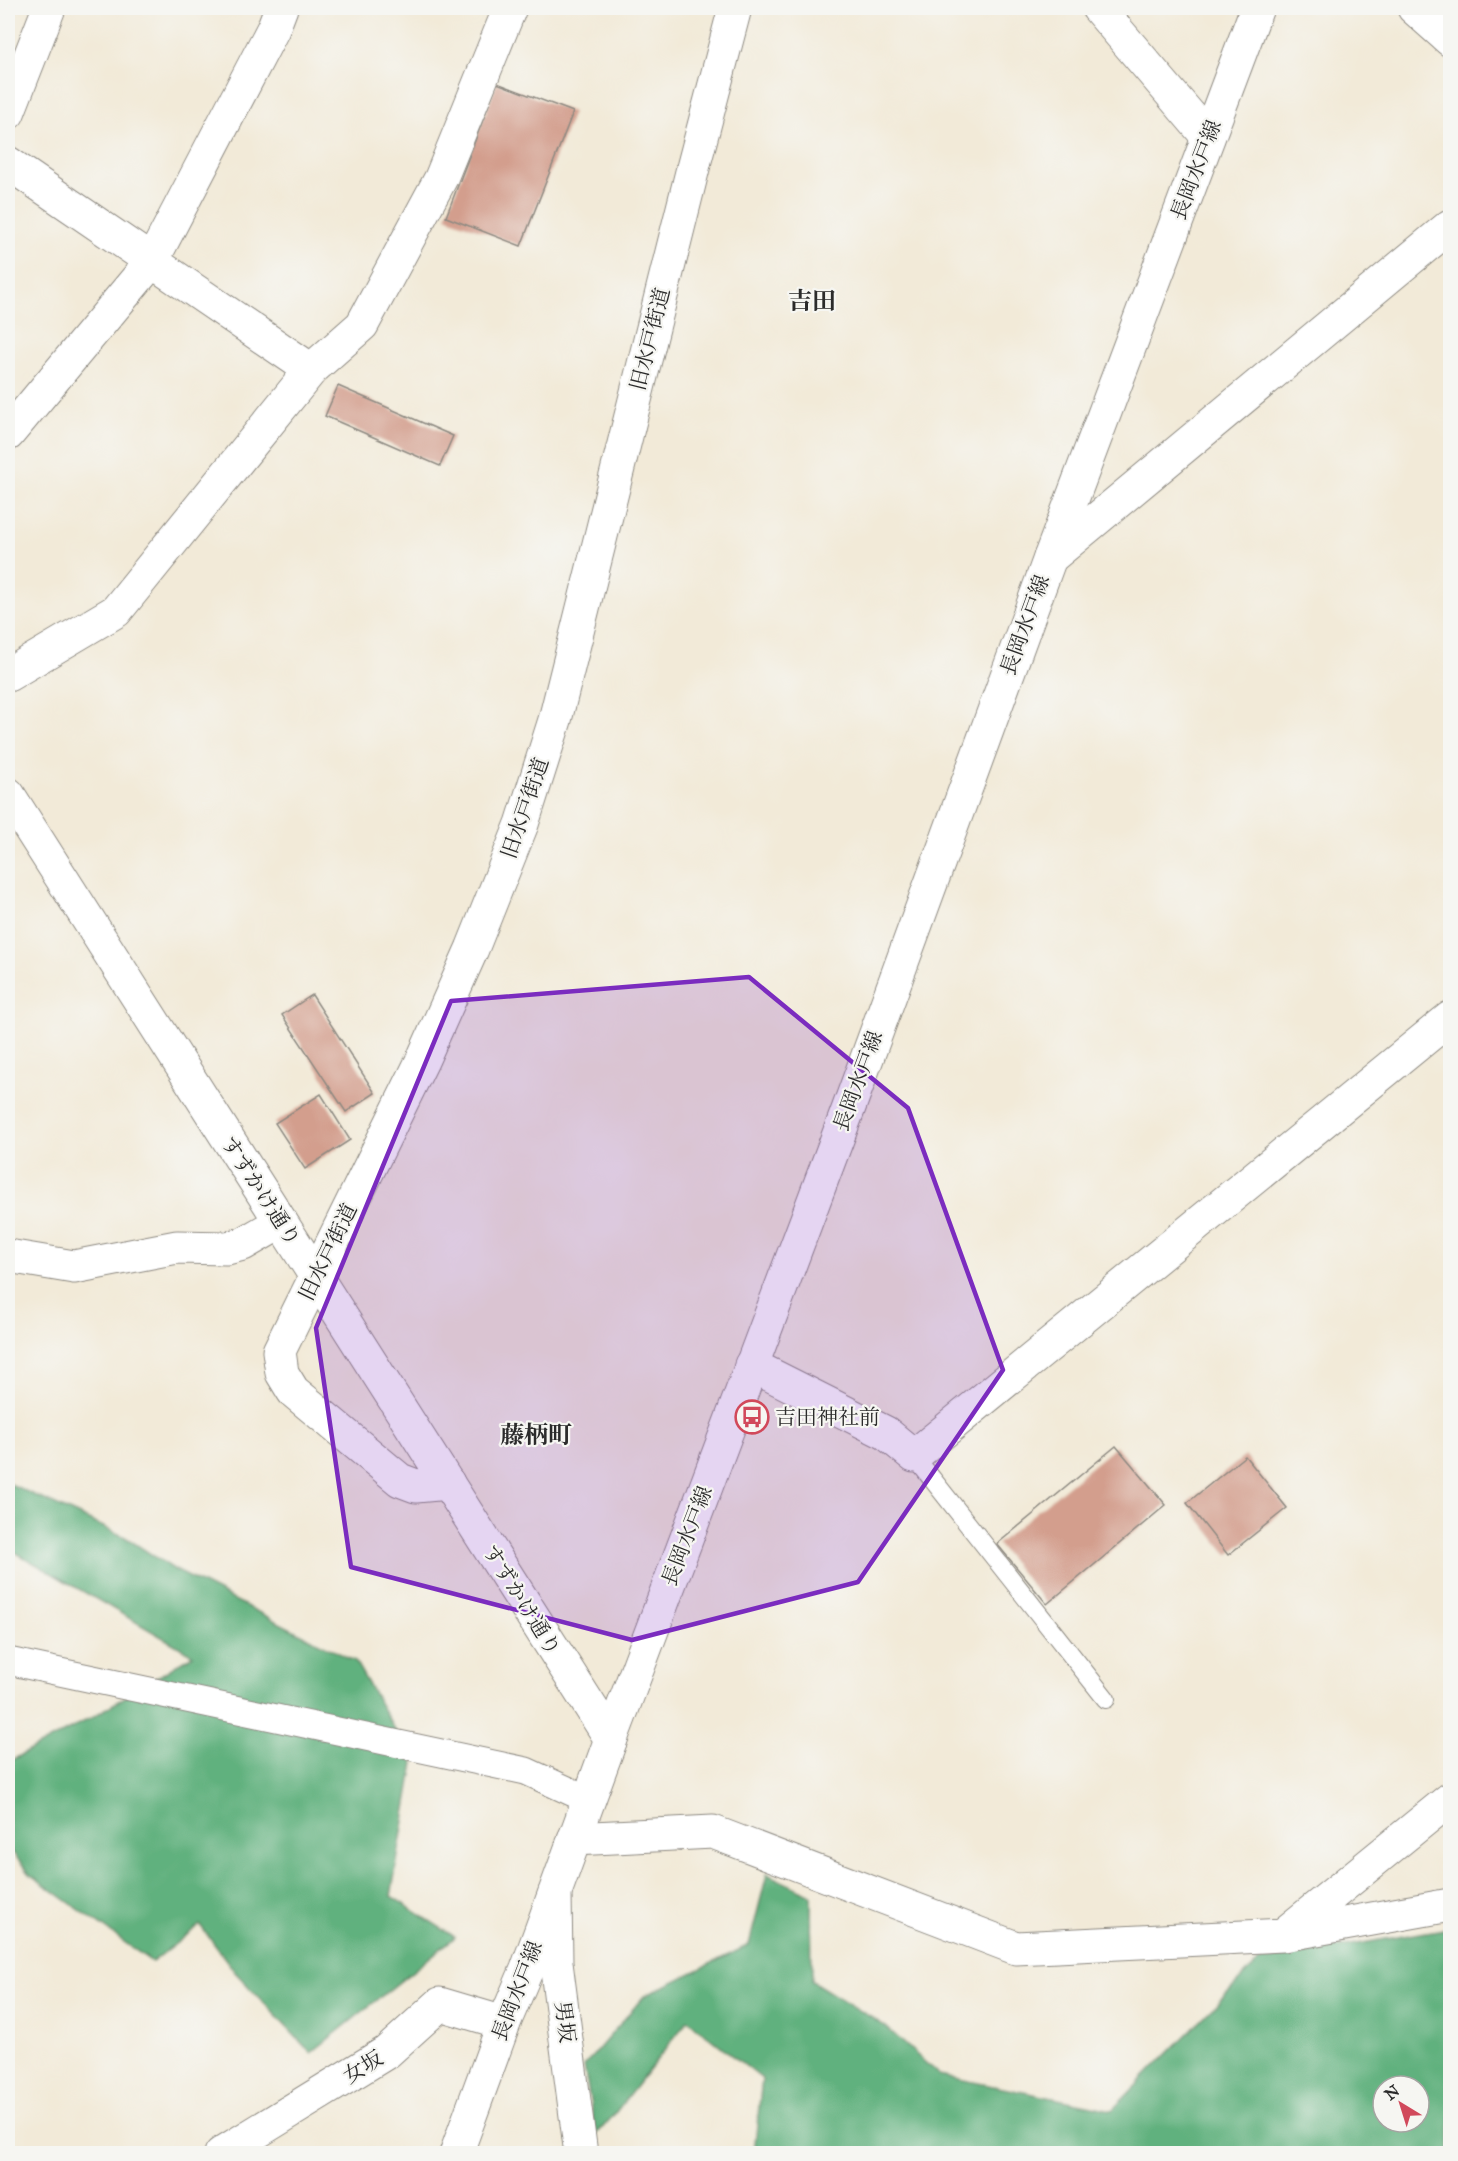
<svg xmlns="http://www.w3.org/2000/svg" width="1458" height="2161" viewBox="0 0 1458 2161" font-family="'IM FELL Great Primer','Noto Serif JP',serif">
	<rect width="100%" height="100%" fill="#f6f6f2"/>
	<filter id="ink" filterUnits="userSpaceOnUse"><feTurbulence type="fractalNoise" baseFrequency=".0167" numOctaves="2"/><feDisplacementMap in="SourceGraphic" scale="12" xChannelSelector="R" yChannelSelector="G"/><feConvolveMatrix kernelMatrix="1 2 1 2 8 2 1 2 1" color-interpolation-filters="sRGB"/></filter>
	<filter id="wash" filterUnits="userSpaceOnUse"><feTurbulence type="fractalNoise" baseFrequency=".008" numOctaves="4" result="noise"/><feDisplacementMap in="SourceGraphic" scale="24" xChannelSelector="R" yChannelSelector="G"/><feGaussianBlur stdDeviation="1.35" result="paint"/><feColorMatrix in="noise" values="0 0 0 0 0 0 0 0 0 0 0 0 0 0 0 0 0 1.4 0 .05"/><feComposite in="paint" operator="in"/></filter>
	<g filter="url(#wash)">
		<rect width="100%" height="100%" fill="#f2ead8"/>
		<path fill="#60b17e" stroke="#466e54" stroke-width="1.5" fill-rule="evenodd" d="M 8,1483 L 125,1537 L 175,1570 L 355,1661 L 414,1763 L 391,1896 L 455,1937 L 311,2053 L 235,1972 L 200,1925 L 152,1962 L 31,1875 L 8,1847 L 8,1762 L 91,1718 L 193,1655 L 8,1548 Z
			M 767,1874 L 811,1895 L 812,1981 L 885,2026 L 939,2075 L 1112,2110 L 1259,1961 L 1450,1928 L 1450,2153 L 754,2153 L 762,2079 L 688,2020 L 612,2117 L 596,2135 L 584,2066 L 644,1996 L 749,1945 ZM 1383,2086 L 1419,2086 L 1419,2122 L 1383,2122 Z"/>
		<g id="blocks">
			<path fill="#d39e8d" d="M 497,83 L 573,112 L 521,246 L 446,217 Z
				M 338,386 L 453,436 L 440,466 L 325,416 Z
				M 312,995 L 375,1093 L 346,1112 L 282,1015 Z
				M 321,1094 L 350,1140 L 305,1169 L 275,1123 Z
				M 1116,1446 L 1166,1505 L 1047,1604 L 997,1544 Z
				M 1245,1456 L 1287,1508 L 1228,1555 L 1187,1503 Z"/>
		</g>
	</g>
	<g filter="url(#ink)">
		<use href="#blocks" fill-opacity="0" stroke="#8e8a82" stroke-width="1.5"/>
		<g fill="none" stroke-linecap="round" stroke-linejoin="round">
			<g stroke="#8e8a82" stroke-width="20">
				<path id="service" d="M 914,1456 L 1106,1699"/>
			</g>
			<g stroke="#8e8a82" stroke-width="29">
				<path id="pedestrian" d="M 8,1661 L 526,1771 L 589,1800"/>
			</g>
			<g stroke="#8e8a82" stroke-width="35">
				<path id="minor" d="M 1098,8 L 1208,137
					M 1414,8 L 1450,40
					M 8,113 L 49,8
					M 8,163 L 311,370
					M 8,434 L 152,261 L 273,29 L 281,8
					M 1050,558 L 1450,226
					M 8,675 L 116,611 L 311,370 L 362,325 L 441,178 L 510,8
					M 8,1256 L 74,1267 L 177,1247 L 227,1248 L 243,1244 L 281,1222
					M 316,1276 L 279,1351 L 282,1373 L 293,1391 L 400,1480 L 416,1486 L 448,1483
					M 751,1365 L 886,1433 L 914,1456 L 1450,1018
					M 574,1839 L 713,1832 L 1016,1948 L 1283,1935 L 1450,1905
					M 555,1893 L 556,1963 L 581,2154
					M 1284,1934 L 1450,1799
					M 221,2154 L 387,2052 L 440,2004 L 504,2023"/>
			</g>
			<g stroke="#8e8a82" stroke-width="35">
				<path id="tertiary" d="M 8,794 L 611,1739
					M 316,1276 L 422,1061 L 472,949 L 522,824 L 555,720 L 693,168 L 735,8"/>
			</g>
			<g stroke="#8e8a82" stroke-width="35">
				<path id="secondary" d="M 456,2154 L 504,2023 L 527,1969 L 611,1739 L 848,1110 L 1050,558 L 1257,8"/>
			</g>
			<use href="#service" stroke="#fff" stroke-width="18"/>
			<use href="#pedestrian" stroke="#fff" stroke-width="27"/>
			<use href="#minor" stroke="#fff" stroke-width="33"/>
			<use href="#tertiary" stroke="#fff" stroke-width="33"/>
			<use href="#secondary" stroke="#fff" stroke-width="33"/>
		</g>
	</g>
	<path fill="#7b2cbf" fill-opacity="0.2" stroke="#7b2cbf" stroke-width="4.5" stroke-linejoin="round" d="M 749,977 L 908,1108 L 1003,1370 L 858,1582 L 632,1640 L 351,1567 L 316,1328 L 451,1001 Z"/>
	<defs>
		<g id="bus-ring" transform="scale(1.725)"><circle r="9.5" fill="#f6f6f2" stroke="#d1495b" stroke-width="1.5"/><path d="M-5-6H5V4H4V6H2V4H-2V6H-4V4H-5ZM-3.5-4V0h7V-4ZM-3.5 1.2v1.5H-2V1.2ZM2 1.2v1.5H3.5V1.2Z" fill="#d1495b"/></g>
	</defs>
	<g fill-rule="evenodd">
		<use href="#bus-ring" x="752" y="1417"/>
	</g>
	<g text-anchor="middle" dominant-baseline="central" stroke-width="4.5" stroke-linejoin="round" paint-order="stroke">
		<g font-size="21" fill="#2b2b2b" stroke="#f6f6f2">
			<text transform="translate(1196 170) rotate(-69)">長岡水戸線</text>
			<text transform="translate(650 339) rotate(-76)">旧水戸街道</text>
			<text transform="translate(1025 625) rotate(-70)">長岡水戸線</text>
			<text transform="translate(525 808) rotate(-71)">旧水戸街道</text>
			<text transform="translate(858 1081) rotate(-70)">長岡水戸線</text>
			<text transform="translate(261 1191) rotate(57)">すずかけ通り</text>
			<text transform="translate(328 1252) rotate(-64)">旧水戸街道</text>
			<text transform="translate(687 1536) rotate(-69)">長岡水戸線</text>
			<text transform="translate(522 1600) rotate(58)">すずかけ通り</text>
			<text transform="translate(517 1991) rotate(-69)">長岡水戸線</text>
			<text transform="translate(565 2022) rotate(82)">男坂</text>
			<text transform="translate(363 2067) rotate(-32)">女坂</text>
		</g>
		<g font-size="21" fill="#2b2b2b" stroke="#f6f6f2" text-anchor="start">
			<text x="775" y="1417">吉田神社前</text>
		</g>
		<g font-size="24" font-weight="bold" fill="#2b2b2b" stroke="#f6f6f2">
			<text x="812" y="301">吉田</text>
			<text x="536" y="1435">藤柄町</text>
		</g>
	</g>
	<rect width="1458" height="2161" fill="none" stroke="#f6f6f2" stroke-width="30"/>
	<g transform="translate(1401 2104) rotate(322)"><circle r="28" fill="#f6f6f2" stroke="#a5a5a2" stroke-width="1.5"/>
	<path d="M0-4.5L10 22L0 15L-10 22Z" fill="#d1495b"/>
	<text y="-9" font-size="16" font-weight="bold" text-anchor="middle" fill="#2b2b2b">N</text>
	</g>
</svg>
